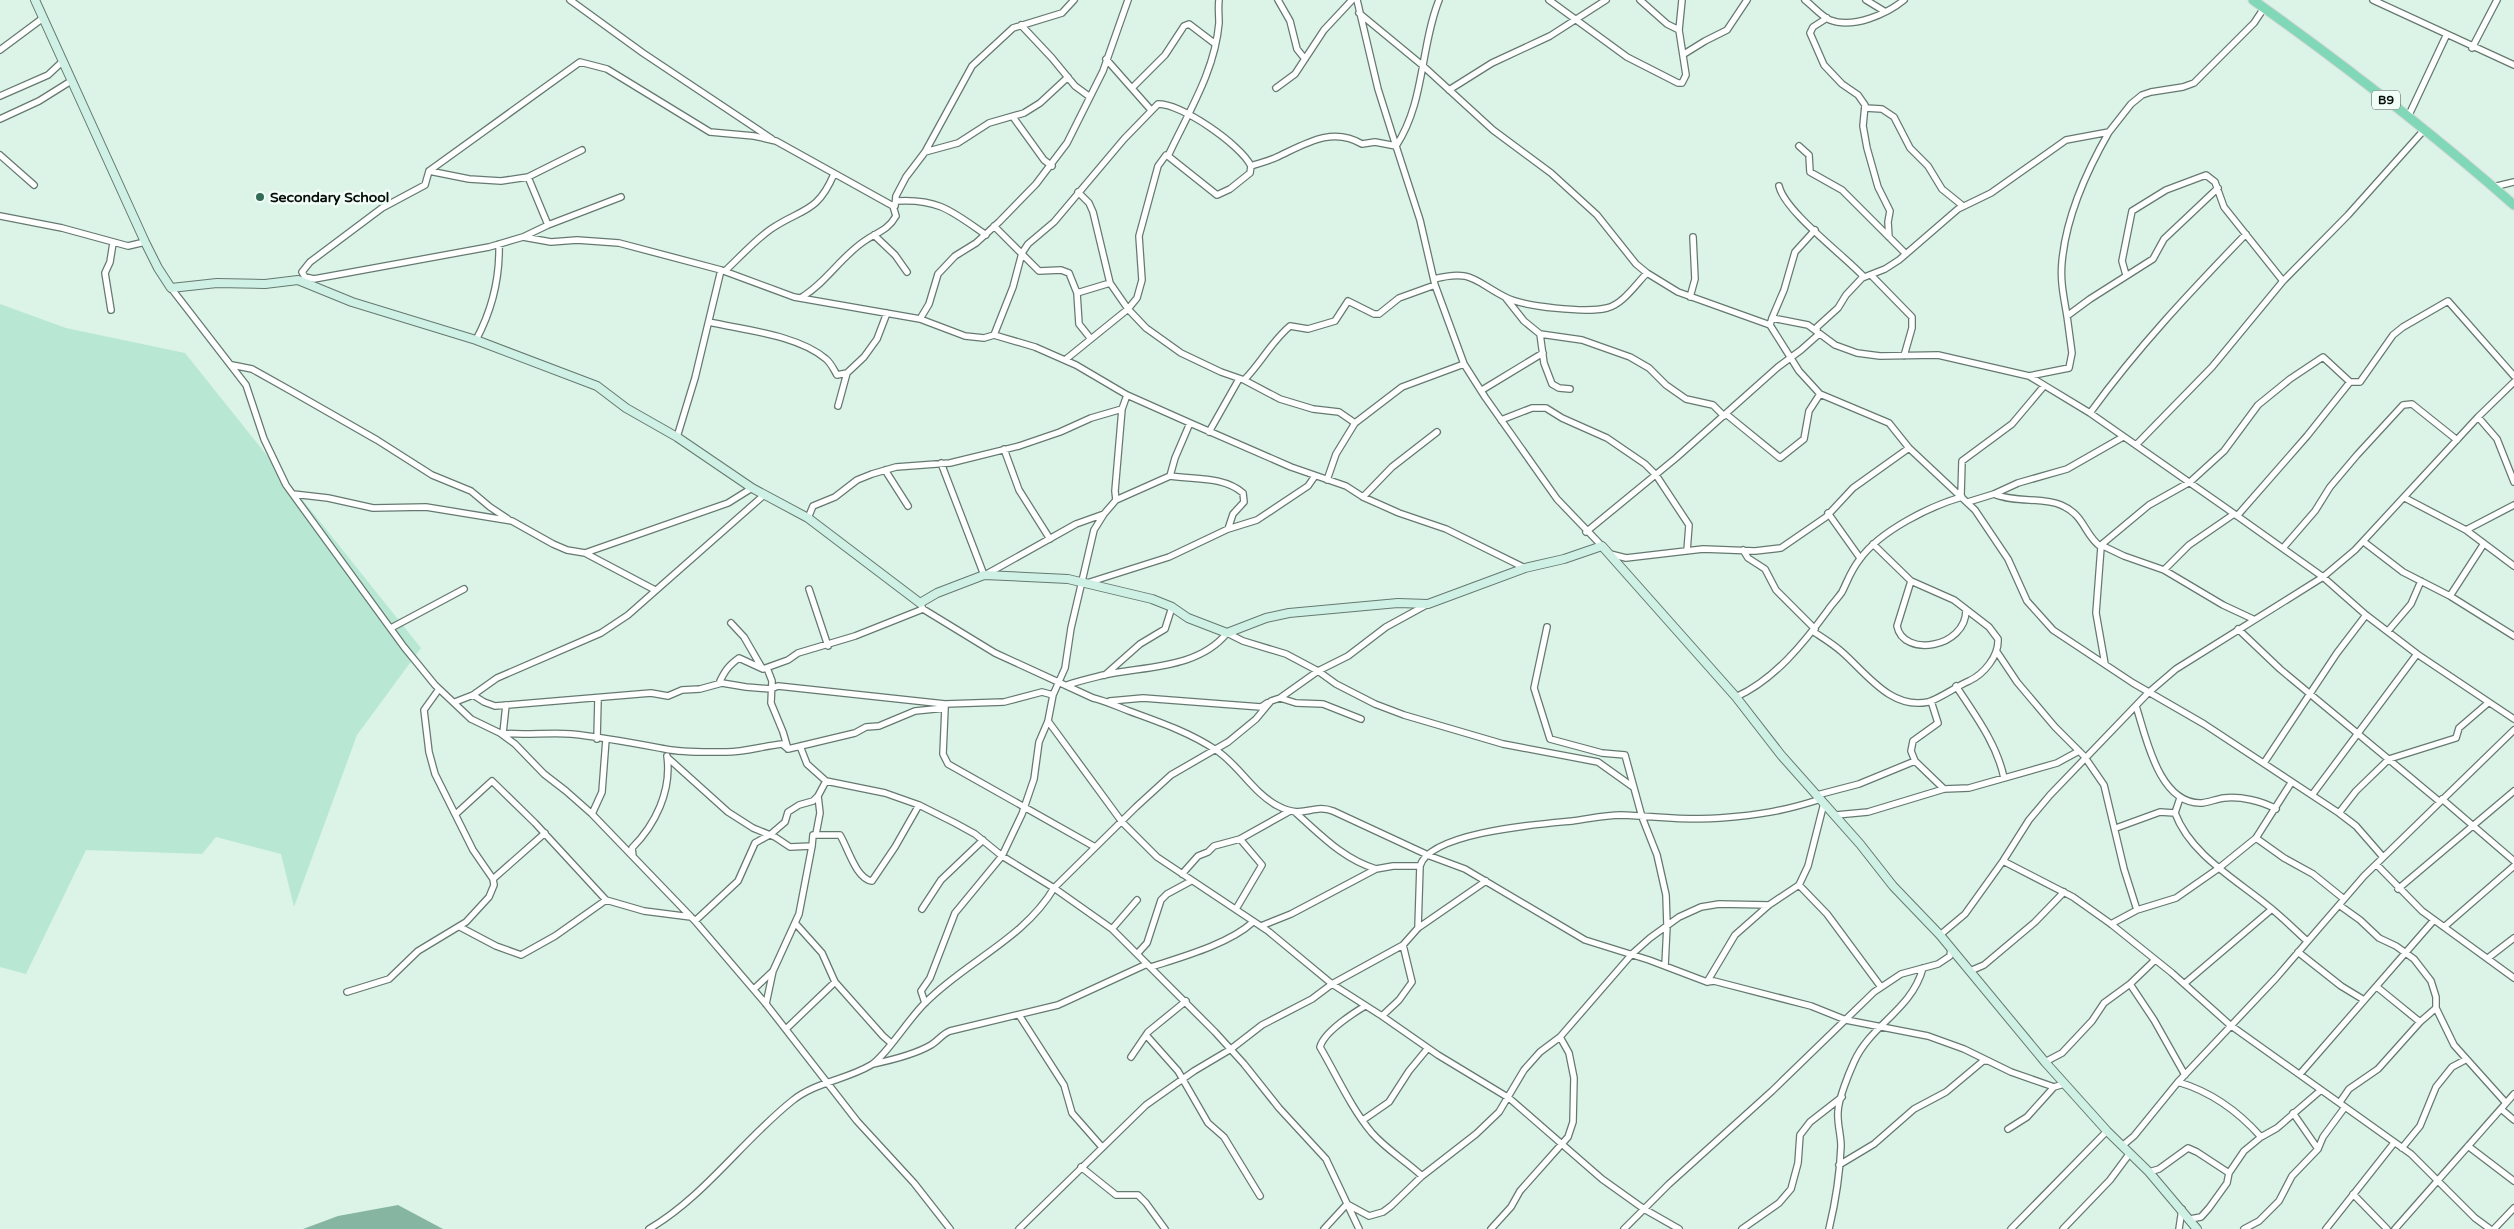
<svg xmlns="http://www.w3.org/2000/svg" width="2514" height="1229" viewBox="0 0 2514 1229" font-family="'Varela Round',sans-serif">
	<rect width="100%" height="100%" fill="#dcf3e8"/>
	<path fill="#b8e8d3" d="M 0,304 L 66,328 L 185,353 L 421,648 L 357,735 L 294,907 L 281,854 L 216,837 L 202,854 L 86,850 L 26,974 L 0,967 Z"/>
	<path fill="#86b6a2" d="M 398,1205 L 443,1229 L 303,1229 L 338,1216 Z"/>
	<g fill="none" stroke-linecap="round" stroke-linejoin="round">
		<g stroke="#657970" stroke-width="8">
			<path id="minor" d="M 570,0 L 643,53 L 772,139
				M 1278,0 L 1290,21 L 1297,49 L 1305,59
				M 1357,0 L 1378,89 L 1396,146
				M 1439,0 C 1420,48 1425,102 1396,146 L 1420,220 L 1435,285 L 1464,364 L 1485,397 L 1557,499 L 1602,546
				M 1549,0 L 1627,57 L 1678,83 L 1682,83 L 1686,75 L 1679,30 L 1682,0
				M 1640,0 L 1667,24 L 1679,30
				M 1805,0 C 1813,6 1821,16 1830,20 C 1853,29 1887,14 1904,0
				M 1866,0 L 1884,11
				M 2373,0 L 2514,65
				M 1359,13 L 1422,65 L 1493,130 L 1551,173 L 1597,215 L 1636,264 L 1647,273 L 1678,292 L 1770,325 L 1799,371 L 1820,394 L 1889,423 L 1909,448 L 1975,510 L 2008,559 L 2027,601 L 2053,630 L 2133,683 L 2204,724 L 2339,813 L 2356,826 L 2383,857
				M 1827,18 L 1813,27 L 1810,33 L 1824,65 L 1842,84 L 1858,95 L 1865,105 L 1863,126 L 1867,148 L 1878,187 L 1890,211 L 1888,222 L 1889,237
				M 1021,25 L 1052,58 L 1075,86 L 1090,97
				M 2472,48 L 2497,0
				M 0,50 L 43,18
				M 1684,54 L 1705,41 L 1727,30 L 1747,0
				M 1106,59 L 1151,110
				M 1133,87 L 1165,55 L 1184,26 L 1189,24 L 1214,43
				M 1276,88 L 1295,74 L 1324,30 L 1352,0
				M 1449,90 L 1492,63 L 1550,36 L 1606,0
				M 0,96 L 48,75 L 63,61
				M 1865,108 L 1882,109 L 1894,117 L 1910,148 L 1928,166 L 1942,189 L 1963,206
				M 1013,117 L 1044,160 L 1052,166
				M 2408,117 L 2446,36
				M 0,119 L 39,101 L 71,81
				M 1799,146 L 1809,155 L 1810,172 L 1842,190 L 1906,254
				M 925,152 L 958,143 L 989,123 L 1024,113 L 1040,103 L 1068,77
				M 0,155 L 34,185
				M 1168,156 L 1217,195 L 1230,189 L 1250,173 L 1251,166
				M 429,171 L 469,179 L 501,181 L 528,177 L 582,150
				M 528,177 L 548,225
				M 1779,186 C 1785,212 1845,256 1864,277
				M 2493,187 L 2514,182
				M 1078,192 L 1089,203 L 1093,212 L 1110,283 L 1128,309 L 1146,328 L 1181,353 L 1221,372 L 1244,380 L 1280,399 L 1313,409 L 1339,412 L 1355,423
				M 896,201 C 938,198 953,212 986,235
				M 0,216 L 62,228 L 128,246 L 145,242
				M 994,226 L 1039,271 L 1061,270 L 1069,273 L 1077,293 L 1110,283
				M 874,235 L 895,255 L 907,272
				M 523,237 L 548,225 L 621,197
				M 725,271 C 740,257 754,241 771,229 C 802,208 817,214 834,174
				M 1871,275 L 1912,317 L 1912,328 L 1904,356
				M 2126,275 L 2122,261 L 2132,211 L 2166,190 L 2206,175 L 2215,182 L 2224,207 L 2283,281
				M 305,277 L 302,272 L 310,262 L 382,208 L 425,185 L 429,171 L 580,62 L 607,69 L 710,132 L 754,136 L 776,141 L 893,206
				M 1434,279 C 1472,269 1474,281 1505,297 C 1524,307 1586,313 1607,308 C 1623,304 1636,284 1647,273
				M 302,281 L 305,282 L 305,277 L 314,279 L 489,247 L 523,237 L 551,242 L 577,240 L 619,243 L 721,270 L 794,297 L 920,319 L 965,336 L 984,338 L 994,335 L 1035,347 L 1076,365 L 1127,395 L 1190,423 L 1291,467 L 1346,486 L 1363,497 L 1399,513 L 1446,529 L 1525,568
				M 171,288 L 246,385 L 264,439 L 286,485 L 404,647 L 435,685 L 471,719 L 500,733 L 515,744 L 544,774 L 566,791 L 592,814 L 695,921 L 766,1004 L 857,1121 L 914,1183 L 950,1229
				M 1077,293 L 1079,324 L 1091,339
				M 802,297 C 827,282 841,256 866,240 C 878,232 888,230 896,216 L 893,206 L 895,206 L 896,196 L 906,177 L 925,152 L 972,66 L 1013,28 L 1062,13 L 1074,0
				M 1505,297 L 1524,321 L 1540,334 L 1582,340 L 1630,357 L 1649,368 L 1666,385 L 1686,399 L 1713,405 L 1724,416
				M 1690,297 L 1695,279 L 1693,237
				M 111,310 L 105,273 L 110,262 L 113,243
				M 2067,316 C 2064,298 2060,281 2062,262 C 2066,216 2086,172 2109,132
				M 1772,318 L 1784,290 L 1795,252 L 1815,230
				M 920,319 L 929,304 L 938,274 L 955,256 L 976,243 L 999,222 L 1036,184 L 1067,143 L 1103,71 L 1128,0
				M 709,322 C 744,330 798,335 826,359 C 831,363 834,370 837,375 L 847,373
				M 1770,325 L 1772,318 L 1808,325 L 1835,345 L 1857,353 L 1880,356 L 1938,355 L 2029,376 L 2090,413 L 2226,508 L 2323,577 L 2366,615 L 2417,654 L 2514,719
				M 1817,331 L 1817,327 L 1838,308 L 1846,295 L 1862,278 L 1885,269 L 1899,260 L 1958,209 L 1991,193 L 2066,140 L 2109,132 L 2131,104 L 2142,95 L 2151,92 L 2183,87 L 2194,83 L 2254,23 L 2264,8
				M 1540,334 L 1544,363 L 1552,384 L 1559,388 L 1570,389
				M 994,335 L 1013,287 L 1022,253 L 1028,244 L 1054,222 L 1124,139 L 1158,104 C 1182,104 1241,145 1251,166 C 1259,163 1269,161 1277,157 C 1305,144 1332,126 1362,144 L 1375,142 L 1396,146
				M 476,340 C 492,310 500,279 499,244
				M 1065,360 L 1128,309 L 1137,298 L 1142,280 L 1139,236 L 1158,166 L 1166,155 L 1168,156 C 1188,113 1215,71 1219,23 C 1219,15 1218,8 1219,0
				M 232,365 L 252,369 L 293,392 L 377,440 L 432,475 L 471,491 L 490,507 L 508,519
				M 2029,376 L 2069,368 L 2072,353 L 2067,316 L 2090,299 L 2153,259 L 2164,239 L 2218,188
				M 1244,380 C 1261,363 1271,342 1290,326 L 1308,329 L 1335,321 L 1348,301 L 1374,314 L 1379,314 L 1399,298 L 1435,285
				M 1482,390 L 1543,353
				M 838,406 L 847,373 L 864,357 L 877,339 L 887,313
				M 2090,413 C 2137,348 2191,291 2246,234
				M 1726,414 L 1780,458 L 1804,439 L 1809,411 L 1820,394
				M 2478,417 L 2497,439 L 2514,482
				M 1501,420 L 1532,408 L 1546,408 L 1562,418 L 1607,438 L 1645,464 L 1656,475 L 1689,525 L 1687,551
				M 1209,432 L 1239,379
				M 677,437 L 695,378 L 721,270
				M 2136,445 L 2212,367 L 2283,281 L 2348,215 L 2424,130
				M 1004,449 L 1019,490 L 1050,539
				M 941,463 L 984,575
				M 885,470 L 908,506
				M 1170,476 C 1195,480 1223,476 1243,493 L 1244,502 L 1233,514 L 1228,529
				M 1327,480 L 1336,454 L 1355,423 L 1402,387 L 1464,364
				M 293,494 L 328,498 L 373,508 L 426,507 L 512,521 L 553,544 L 567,550 L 585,553 L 655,590
				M 1994,494 C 2015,503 2043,497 2061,505 C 2085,515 2084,535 2101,547 L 2101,545 L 2124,556 L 2164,570 L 2223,605 L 2253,619
				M 1961,495 L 1962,461 L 2012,424 L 2044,386
				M 1363,497 L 1392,467 L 1437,432
				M 2405,498 L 2466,530 L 2514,566
				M 1116,500 L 1115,491 L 1122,409 L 1127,395
				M 1968,502 L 1994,494 L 2018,483 L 2067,469 L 2123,437
				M 1828,513 L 1860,558
				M 2237,516 L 2307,436 L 2350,382
				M 808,518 L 813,506 L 835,497 L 857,480 L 872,474 L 896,467 L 950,463 L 1019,446 L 1060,432 L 1091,418 L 1122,409
				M 2466,530 L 2514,505
				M 1586,532 L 1676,458 L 1778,367 L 1801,350 L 1819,334
				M 2364,542 L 2403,572 L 2450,596 L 2514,636
				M 2101,545 L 2149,505 L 2190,482 L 2224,451 L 2258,405 L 2290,379 L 2323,357 L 2350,382 L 2360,382 L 2393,335 L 2403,327 L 2448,301 L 2514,376
				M 2101,547 L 2096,613 L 2105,664
				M 2283,548 L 2315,511 L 2330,487 L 2357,455 L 2403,405 L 2412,404 L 2457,440
				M 1743,550 L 1748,558 L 1765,569 L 1776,590 L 1815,629
				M 585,553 L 728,503 L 752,488
				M 1610,554 L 1626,558 L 1703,549 L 1755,551 L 1781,548 L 1826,517 L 1853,488 L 1909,448
				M 2164,570 L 2189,545 L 2234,514
				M 985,575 L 1076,524 L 1104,514 L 1116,500 L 1170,476 L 1175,458 L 1190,423
				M 1911,581 L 1897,626 C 1903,658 1966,648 1966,610
				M 1087,583 L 1169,557 L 1228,529 L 1257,520 L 1308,486 L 1315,476
				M 809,589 L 828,646
				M 2450,596 L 2483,545
				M 920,603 L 923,609 L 995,653 L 1093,698 C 1106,701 1116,706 1129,711 C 1159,722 1189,732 1216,750 C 1239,765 1253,793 1278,806 C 1304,820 1312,803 1333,811 L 1430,856 L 1465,869 L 1585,940 L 1649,960 L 1707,982 L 1714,981 L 1811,1006 L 1846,1020 L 1928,1036 L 1964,1049 L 2011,1072 L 2054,1087 L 2064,1084
				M 731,623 L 744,637 L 762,668
				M 1547,627 L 1534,688 L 1550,739 L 1602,753 L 1625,755 L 1642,817 L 1657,855 L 1666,895 L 1667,925 L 1665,966
				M 391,628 L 464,589
				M 2238,629 L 2280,669 L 2440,802
				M 2388,631 L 2411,604 L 2421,581
				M 1814,632 C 1823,638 1833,644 1842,652 C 1866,673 1891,710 1928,702 C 1939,699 1957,686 1969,681 C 1984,674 1999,656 1998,639 L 1989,627 L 1954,600 L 1911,581 L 1873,544
				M 1997,652 L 2017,682 L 2055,727 L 2084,756 L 2104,785 L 2124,869 L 2137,910
				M 767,668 L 772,681 L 771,703 L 783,732 L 788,749
				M 1105,675 L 1140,644 L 1165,629 L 1172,607
				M 722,683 L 720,681 C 725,671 728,666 739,658 L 763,669 L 788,660 L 798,653 L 855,636 L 923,609
				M 1067,685 C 1079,681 1092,678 1104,675 C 1145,666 1198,669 1227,633 L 1243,641 L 1286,654 L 1318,671 L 1336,684 L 1375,704 L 1404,715 L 1503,744 L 1598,762 L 1633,787
				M 1956,686 C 1975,715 1997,744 2004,778
				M 473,695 L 484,702 L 495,706 L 651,693 L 668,696 L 682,690 L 700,689 L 722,683 L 746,687 L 771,689 L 778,686 L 945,704
				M 1736,697 C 1774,680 1804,643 1828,610 C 1832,604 1838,598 1842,592 C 1848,580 1851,570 1860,559 C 1880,531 1930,506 1962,497
				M 1280,698 L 1296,703 L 1323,704 L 1361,719
				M 1110,701 L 1143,698 L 1261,707 L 1267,703
				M 455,702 L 473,695 L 497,678 L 601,633 L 628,615 L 764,495
				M 2136,706 C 2146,737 2159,805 2202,803 C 2209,802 2217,799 2224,798 C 2240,796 2262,801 2276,809
				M 945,708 L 943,754 L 948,764 L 1095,847
				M 1048,721 L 1122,822 L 1157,857 L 1268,931 L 1332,984 L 1382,1016 L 1438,1055 L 1509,1098 L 1602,1179 L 1644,1209 L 1679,1229
				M 502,733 C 524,736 548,732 571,734 C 602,737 633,743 665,749 C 684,753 706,752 726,752 C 745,752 763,746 782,744 L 788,749 L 855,733 L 866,727 L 879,726 L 915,711 L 945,708 L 945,704 L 1004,702 L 1042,692 L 1053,695
				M 503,733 L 506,705
				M 597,739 L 598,699
				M 800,746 L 807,764 L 826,781 L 885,793 L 919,805 L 955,823 L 975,834 L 1002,856 L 1054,888 L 1112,929 L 1215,1032 L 1244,1064 L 1279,1108 L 1326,1159 L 1359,1229
				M 668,758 L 728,812 L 753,828 L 775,837 L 790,847 L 812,846 L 813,835 L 816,834 L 820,813 L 818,796 L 826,781
				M 1915,761 L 1911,751 L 1913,741 L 1938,723 L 1931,701
				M 2264,763 L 2337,653 L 2366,615
				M 1817,795 L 1859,784 L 1915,761 L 1944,789
				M 2312,795 L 2417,654
				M 2180,798 L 2175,813 C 2191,856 2239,881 2273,910 C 2285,920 2296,931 2307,941
				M 2442,799 L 2514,861
				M 457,813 L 492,781 L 535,823 L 606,900 L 644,911 L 691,917
				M 1296,813 C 1321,835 1343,859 1376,869
				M 2339,813 L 2356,791 L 2389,759 L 2456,738 L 2459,728 L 2488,703
				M 592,814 L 602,792 L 606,739
				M 1836,815 L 1868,812 L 1944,789 L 1969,788 L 2057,763 L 2079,751
				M 2116,828 L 2160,812 L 2175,813
				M 813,835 L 840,835 C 848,848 856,879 872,881 L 895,847 L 919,805
				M 2256,838 L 2284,858 L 2313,874 L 2344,899
				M 633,856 L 632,848 C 655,825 672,791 667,756
				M 2003,861 L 2073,897 L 2111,924 L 2172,973 L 2230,1025 L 2411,1154 L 2475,1218 L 2490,1229
				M 2377,865 L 2422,911 L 2514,978
				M 1182,874 L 1198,856 L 1208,852 L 1214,846 L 1240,839 L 1290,811
				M 493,879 L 545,833
				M 1799,885 L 1827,914 L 1881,987
				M 2398,889 L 2514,791
				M 2339,905 L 2360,920 L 2379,938 L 2396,946 L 2414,959 L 2431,981 L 2436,997 L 2436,1008 L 2420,1022 L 2378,1069 L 2349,1089 L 2340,1102
				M 922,909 L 941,880 L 983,840
				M 1236,909 L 1262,865 L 1240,839
				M 695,921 L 738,881 L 755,843 L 771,834 L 785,822 L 788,812 L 799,805 L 813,801 L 818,796
				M 796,924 L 822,953 L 835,982 L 883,1036 L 891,1043
				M 2111,924 L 2137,910 L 2176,898 L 2219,868 L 2256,838 L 2291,783
				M 1261,926 L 1291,914 L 1376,869 L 1393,866 L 1420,866 C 1430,832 1541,824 1572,821 C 1588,819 1605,815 1621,815 C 1655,816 1687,821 1720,818 C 1759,815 1784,811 1821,799
				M 460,927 L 496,946 L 521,955 L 555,936 L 606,900
				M 2444,927 L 2514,866
				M 1418,928 L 1420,866
				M 1112,929 L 1137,900
				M 1940,935 L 1965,914 L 2003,861 L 2029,820 L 2050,795 L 2148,693 L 2176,669 L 2323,577 L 2355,550 L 2478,417 L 2514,382
				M 2298,952 L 2341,986 L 2364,1000
				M 1137,954 L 1147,943 L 1161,900 L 1167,894 L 1191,881
				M 2488,958 L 2514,938
				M 1151,967 C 1182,957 1229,944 1253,922
				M 1970,971 L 1984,965 L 2035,922 L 2064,892
				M 1707,982 L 1735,935 L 1769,905 L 1799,885 L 1808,866 L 1824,803
				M 2130,984 L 2154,1020 L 2185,1075
				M 2184,984 L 2272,909
				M 2377,987 L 2420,1022
				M 754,989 L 773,971 L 799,914 L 812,846
				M 347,992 L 389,979 L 418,951 L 466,922 L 489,897 L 494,885 L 493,879 L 473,850 L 435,774 L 429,752 L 424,710 L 439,689
				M 925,1003 L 921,991 L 930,978 L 955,913 L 1002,856 L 1022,814 L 1034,779 L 1039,742 L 1048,721 L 1053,695 L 1065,668 L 1071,628 L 1094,530 L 1104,514
				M 766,1004 L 773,971
				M 1365,1006 C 1352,1014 1324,1032 1320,1047 C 1337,1076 1351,1108 1372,1133 C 1387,1150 1406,1161 1422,1176
				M 2436,1008 L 2454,1045 L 2506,1103
				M 1019,1015 L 1064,1085 L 1072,1113 L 1101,1146
				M 1382,1016 L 1399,1000 L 1412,982 L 1403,945
				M 786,1029 L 835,982
				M 1146,1035 L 1178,1071 L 1208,1123 L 1224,1137 L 1260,1196
				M 1131,1057 L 1148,1032 L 1186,1001
				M 2045,1062 L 2062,1053 L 2092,1021 L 2104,1003 L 2130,984 L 2155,960
				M 873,1064 C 892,1060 914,1055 931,1045 C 938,1041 942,1034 950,1031 L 1058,1005 L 1147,964
				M 2300,1074 L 2434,920
				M 2178,1082 C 2212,1092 2238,1111 2261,1137
				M 2501,1109 L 2514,1120
				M 2293,1113 L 2318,1149
				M 1363,1120 L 1389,1102 L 1409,1071 L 1428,1048
				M 2008,1129 L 2027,1117 L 2054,1087
				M 2122,1146 L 2134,1136 L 2178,1082 L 2276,978 L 2364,876 L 2514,730
				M 2468,1146 L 2514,1181
				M 2402,1148 L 2420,1126 L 2436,1087 L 2452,1067 L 2465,1060
				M 1839,1165 L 1874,1144 L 1914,1109 L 1946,1092 L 1983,1061 L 1988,1061
				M 1081,1167 L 1116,1195 L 1138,1195 L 1146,1203 L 1165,1229
				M 2149,1172 L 2159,1169 L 2188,1148 L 2197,1152 L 2229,1173
				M 2353,1194 L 2387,1229
				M 2190,1219 L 2201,1217 L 2209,1208 L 2227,1183 L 2229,1173 L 2244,1151 L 2261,1137 L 2277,1128 L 2321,1090
				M 649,1229 C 705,1196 742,1141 792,1101 C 815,1082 846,1080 871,1065 C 885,1057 910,1017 925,1003 C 965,962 1024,939 1054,888 L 1136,807 L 1171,775 L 1228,742 L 1256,719 L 1271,701 L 1280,698 L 1318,671 L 1348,656 L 1386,627 L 1428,604
				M 1019,1229 L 1146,1105 L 1194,1071 L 1231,1049 L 1262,1025 L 1312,999 L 1332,984 L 1403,945 L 1418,928 L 1486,881
				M 1324,1229 L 1347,1204 L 1369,1216 L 1383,1212 L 1391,1206 L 1422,1176 L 1476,1134 L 1499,1112 L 1524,1070 L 1540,1052 L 1560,1037 L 1632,954 L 1650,938 L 1679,917 L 1701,907 L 1719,904 L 1769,905
				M 1491,1229 L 1511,1207 L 1520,1191 L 1568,1137 L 1573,1122 L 1574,1078 L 1569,1053 L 1560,1037
				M 1624,1229 L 1669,1184 L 1772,1091 L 1874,992 L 1901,974 L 1938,964 L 1950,956 L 1951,948
				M 1742,1229 L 1779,1203 L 1791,1189 L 1798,1163 L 1800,1135 L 1810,1122 L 1842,1097
				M 1829,1229 C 1835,1204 1840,1172 1841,1146 C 1841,1135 1837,1123 1838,1112 C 1838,1100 1849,1073 1854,1062 C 1871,1024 1911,1011 1923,968
				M 2011,1229 L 2107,1131
				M 2063,1229 L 2110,1180 L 2130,1153
				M 2179,1229 L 2182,1209
				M 2244,1229 L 2259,1221 L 2279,1201 L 2292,1176 L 2318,1149 L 2323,1137 L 2345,1107
				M 2326,1229 L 2394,1143
				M 2395,1229 L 2514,1094
				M 2494,1229 L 2514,1208"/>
		</g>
		<g stroke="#657970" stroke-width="10">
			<path id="secondary" d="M 35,0 L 145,242 L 158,268 L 171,288 L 217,283 L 265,284 L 298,280 L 352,302 L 476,340 L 597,386 L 626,408 L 677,437 L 752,488 L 808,518 L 920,603 L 937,593 L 984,575 L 1068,579 L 1152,599 L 1172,607 L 1188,618 L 1227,633 L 1266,618 L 1289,613 L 1398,603 L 1428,604 L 1525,568 L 1564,559 L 1602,546 L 1736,697 L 1781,755 L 1860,844 L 1893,886 L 1940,935 L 2045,1062 L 2107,1131 L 2149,1172 L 2197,1229"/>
		</g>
		<g stroke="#d7d8d8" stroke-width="11">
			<path id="trunk" d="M 2253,0 C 2343,64 2431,132 2514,205"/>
		</g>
		<use href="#minor" stroke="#fff" stroke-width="5.5"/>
		<use href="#secondary" stroke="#cff0e4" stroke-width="8"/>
		<use href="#trunk" stroke="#80d8b7" stroke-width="9"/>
	</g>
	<circle fill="#316c56" stroke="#f0fef7" stroke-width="2" cx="260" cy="197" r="5"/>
	<g text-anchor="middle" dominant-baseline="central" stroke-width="5" stroke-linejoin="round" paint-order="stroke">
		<rect fill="#f0fef7" stroke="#4c5551" stroke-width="1" x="2372" y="90.5" width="28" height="19" rx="4"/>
		<g font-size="12" font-weight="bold" fill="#060d0a">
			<text x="2386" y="100">B9</text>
		</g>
		<g font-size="14" font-weight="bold" fill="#060d0a" stroke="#f0fef7" text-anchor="start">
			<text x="270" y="197">Secondary School</text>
		</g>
	</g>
</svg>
